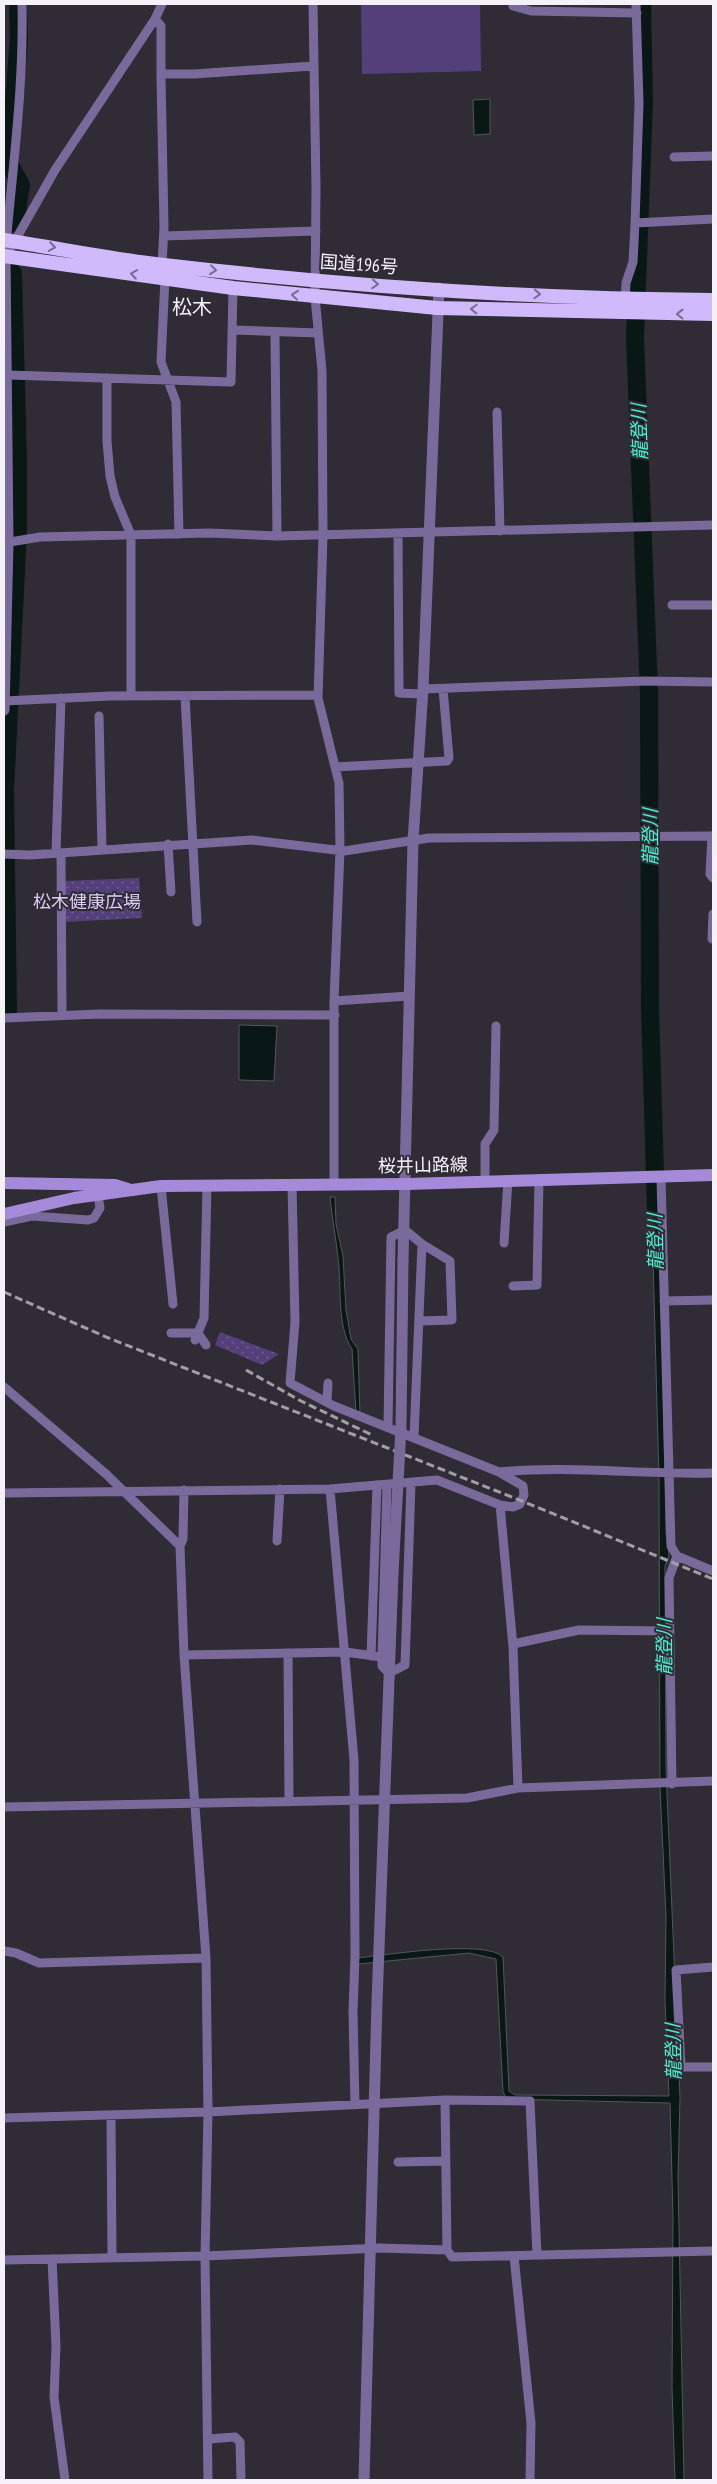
<svg xmlns="http://www.w3.org/2000/svg" width="717" height="2484" viewBox="0 0 717 2484" font-family="'PT Sans Narrow','Noto Sans JP',sans-serif">
	<defs>
		<pattern id="green-dots" width="8" height="8" patternUnits="userSpaceOnUse" patternTransform="scale(1.25)"><rect width="8" height="8" fill="#553f7a"/><path d="M2 2h.1M6 6h.1" fill="none" stroke="#6e5b8e" stroke-width="1.8" stroke-linecap="round"/></pattern>
	</defs>
	<rect width="100%" height="100%" fill="#2f2c35"/>
	<path fill="url(#green-dots)" d="M 139,878 L 142,918 L 64,922 L 64,881 Z
		M 220,1332 L 279,1354 L 262,1365 L 215,1345 Z"/>
	<path fill="#553f7a" d="M 361,4 L 480,4 L 481,71 L 362,74 Z"/>
	<path fill="#091814" stroke="#505958" d="M 490,99 L 490,134 L 474,135 L 473,100 Z
		M 239,1025 L 277,1026 L 274,1081 L 239,1080 Z
		M 659,1185 L 666,1533 L 669,1555 L 665,1566 L 666,1770 L 680,2098 L 678,2177 L 684,2480 L 675,2480 L 672,2388 L 673,2217 L 670,2103 L 507,2099 L 503,2092 L 496,1959 L 469,1953 L 358,1964 L 358,1958 C 385,1955 486,1939 503,1957 L 509,2091 L 515,2095 L 669,2096 L 665,2000 L 666,1916 L 660,1787 L 659,1479 L 651,1186 Z
		M 330,1197 L 335,1197 L 336,1224 L 343,1256 L 346,1310 L 351,1339 L 358,1349 L 360,1414 L 356,1413 L 352,1349 C 336,1325 342,1286 338,1258 C 336,1238 332,1218 330,1197 Z"/>
	<g fill="none" stroke-linecap="round" stroke-linejoin="round">
		<path stroke="#091814" stroke-width="18" d="M 642,4 L 644,101 L 635,338 L 649,693 L 650,1008 L 656,1208
			M 15,223 L 21,185 L 9,163 L 19,39 L 18,4
			M 4,1013 L 8,1010 L 5,790 L 18,530 L 18,461 L 13,273"/>
		<path stroke="#7a6a9b" stroke-width="9" d="M 313,4 L 316,188 L 315,297 L 322,371 L 323,535 L 318,698 L 339,783 L 340,850 L 334,1001 L 334,1183
			M 514,4 L 513,6 L 531,11 L 637,13
			M 155,19 L 161,26 L 161,77
			M 674,157 L 713,156
			M 635,223 L 713,219
			M 164,236 L 316,231
			M 12,246 L 55,170 L 155,19 L 162,4
			M 5,256 C 12,172 24,88 22,4
			M 162,265 L 164,227 L 161,77 L 163,74 L 194,74 L 313,66
			M 165,278 L 161,362 L 176,402 L 179,534
			M 625,302 L 626,283 L 633,262 L 635,223 L 639,103 L 636,4
			M 233,330 L 318,333
			M 275,334 L 277,536
			M 8,375 L 231,382 L 233,288
			M 107,378 L 107,441 L 110,476 L 115,497 L 131,535 L 131,696
			M 497,412 L 500,531
			M 398,533 L 399,693 L 422,694
			M 4,543 L 40,537 L 210,533 L 277,536 L 713,525
			M 672,605 L 713,605
			M 423,689 L 645,681 L 713,682
			M 185,696 L 197,922
			M 4,701 L 110,696 L 318,695
			M 99,716 L 102,849
			M 335,767 L 447,761 L 449,758 L 443,689
			M 712,836 L 710,874 L 713,878
			M 168,844 L 171,892
			M 56,853 L 61,698
			M 61,853 L 62,1015
			M 4,854 L 30,855 L 252,840 L 344,851 L 429,838 L 713,836
			M 712,939 L 713,914
			M 334,1001 L 409,996
			M 4,1018 L 100,1014 L 335,1015
			M 661,1178 L 671,1546 L 677,1556 L 713,1571
			M 485,1181 L 485,1144 L 494,1130 L 496,1026
			M 161,1186 L 173,1304
			M 4,1222 L 32,1216 L 88,1220 L 94,1218 L 100,1208 L 98,1195
			M 504,1243 L 508,1180
			M 513,1286 L 537,1285 L 539,1179
			M 664,1301 L 713,1300
			M 419,1321 L 452,1320 L 450,1261 L 422,1244
			M 171,1333 L 198,1333 L 206,1345
			M 195,1340 L 204,1318 L 207,1186
			M 4,1387 L 106,1474 L 180,1546 L 184,1655 L 206,1958 L 208,2112 L 205,2256 L 208,2480
			M 327,1402 L 328,1383
			M 388,1427 L 391,1237 L 405,1230 L 422,1244 L 414,1437
			M 499,1472 C 570,1465 642,1475 713,1473
			M 387,1485 L 382,1657 L 382,1666 L 389,1673 L 405,1665 L 411,1483
			M 330,1489 L 354,1760 L 355,1956 L 353,2012 L 355,2105
			M 4,1493 L 330,1489 L 437,1480 L 500,1505 L 513,1507 L 520,1504 L 524,1495 L 523,1486 L 499,1472 L 334,1406 L 290,1383 L 295,1322 L 292,1184
			M 500,1505 L 513,1647 L 518,1788
			M 277,1541 L 280,1489
			M 180,1546 L 183,1539 L 184,1490
			M 513,1644 L 579,1630 L 670,1631
			M 288,1653 L 289,1802
			M 184,1655 L 345,1652 L 382,1657
			M 371,1656 L 377,1485
			M 672,1784 L 669,1578 L 677,1556
			M 4,1807 L 467,1798 L 518,1788 L 713,1781
			M 4,1951 L 16,1953 L 39,1963 L 206,1958
			M 713,1967 L 676,1970 L 681,2067 L 713,2067
			M 445,2100 L 447,2250 L 452,2257 L 713,2251
			M 111,2115 L 112,2258
			M 4,2118 L 208,2112 L 445,2100 L 530,2101 L 537,2255
			M 398,2162 L 446,2161
			M 514,2256 L 531,2423 L 530,2480
			M 52,2259 L 56,2346 L 54,2397 L 65,2480
			M 4,2260 L 205,2256 L 380,2248 L 447,2250
			M 208,2439 L 235,2437 L 240,2442 L 241,2480"/>
		<path stroke="#7a6a9b" stroke-width="11" d="M 4,710 L 8,543 L 5,256
			M 403,1261 L 413,841 L 423,689 L 439,288
			M 364,2480 L 377,2002 L 393,1573"/>
		<path stroke="#a58ad9" stroke-width="12" d="M 4,1183 L 115,1185 L 128,1189
			M 4,1214 L 74,1198 L 161,1186 L 406,1184 L 713,1175"/>
		<path stroke="#d0bafc" stroke-width="14" d="M 4,240 C 57,248 110,259 164,265 C 346,286 530,299 713,300
			M 4,256 L 233,288 L 437,308 L 713,314"/>
		<path stroke="#a19fa6" stroke-width="3" stroke-dasharray="8 4" stroke-linecap="butt" d="M 4,1292 L 106,1337 L 522,1501 L 713,1579
			M 246,1370 L 301,1401 L 372,1435"/>
		<path stroke="#7a6a9b" stroke-width="11" d="M 393,1573 L 401,1428 L 403,1261"/>
	</g>
	<defs><path id="oneway-chevron" d="M-2-3.5L2.5 0L-2 3.5" fill="none" stroke-width="1.6" stroke-linecap="round" stroke-linejoin="round" transform="scale(1.25)"/></defs>
	<g stroke="#776c8f">
		<use href="#oneway-chevron" transform="translate(52 247) rotate(9)"/>
		<use href="#oneway-chevron" transform="translate(213 270) rotate(6)"/>
		<use href="#oneway-chevron" transform="translate(134 274) rotate(-172)"/>
		<use href="#oneway-chevron" transform="translate(375 284) rotate(4)"/>
		<use href="#oneway-chevron" transform="translate(537 294) rotate(3)"/>
		<use href="#oneway-chevron" transform="translate(295 295) rotate(-174)"/>
		<use href="#oneway-chevron" transform="translate(474 309) rotate(-178)"/>
		<use href="#oneway-chevron" transform="translate(680 314) rotate(-179)"/>
	</g>
	<g text-anchor="middle" dominant-baseline="central" stroke-width="4" stroke-linejoin="round" paint-order="stroke">
		<g font-size="18" fill="#f4f2f8" stroke="#2f2c35">
			<text transform="translate(359 264) rotate(4)">国道196号</text>
			<text transform="translate(423 1165) rotate(-1)">桜井山路線</text>
		</g>
		<g font-size="18" fill="#dbcff7" stroke="#2f2c35">
			<text x="87" y="901">松木健康広場</text>
		</g>
		<g font-size="19" font-style="italic" fill="#49efcf" stroke="#2f2c35">
			<text transform="translate(639 432) rotate(-92)">龍登川</text>
			<text transform="translate(650 837) rotate(-90)">龍登川</text>
			<text transform="translate(655 1242) rotate(-91)">龍登川</text>
			<text transform="translate(664 1647) rotate(-90)">龍登川</text>
			<text transform="translate(673 2052) rotate(-91)">龍登川</text>
		</g>
		<g font-size="20" fill="#f4f2f8" stroke="#2f2c35">
			<text x="192" y="307">松木</text>
		</g>
	</g>
	<rect width="717" height="2484" fill="none" stroke="#f4f2f8" stroke-width="10"/>
</svg>
